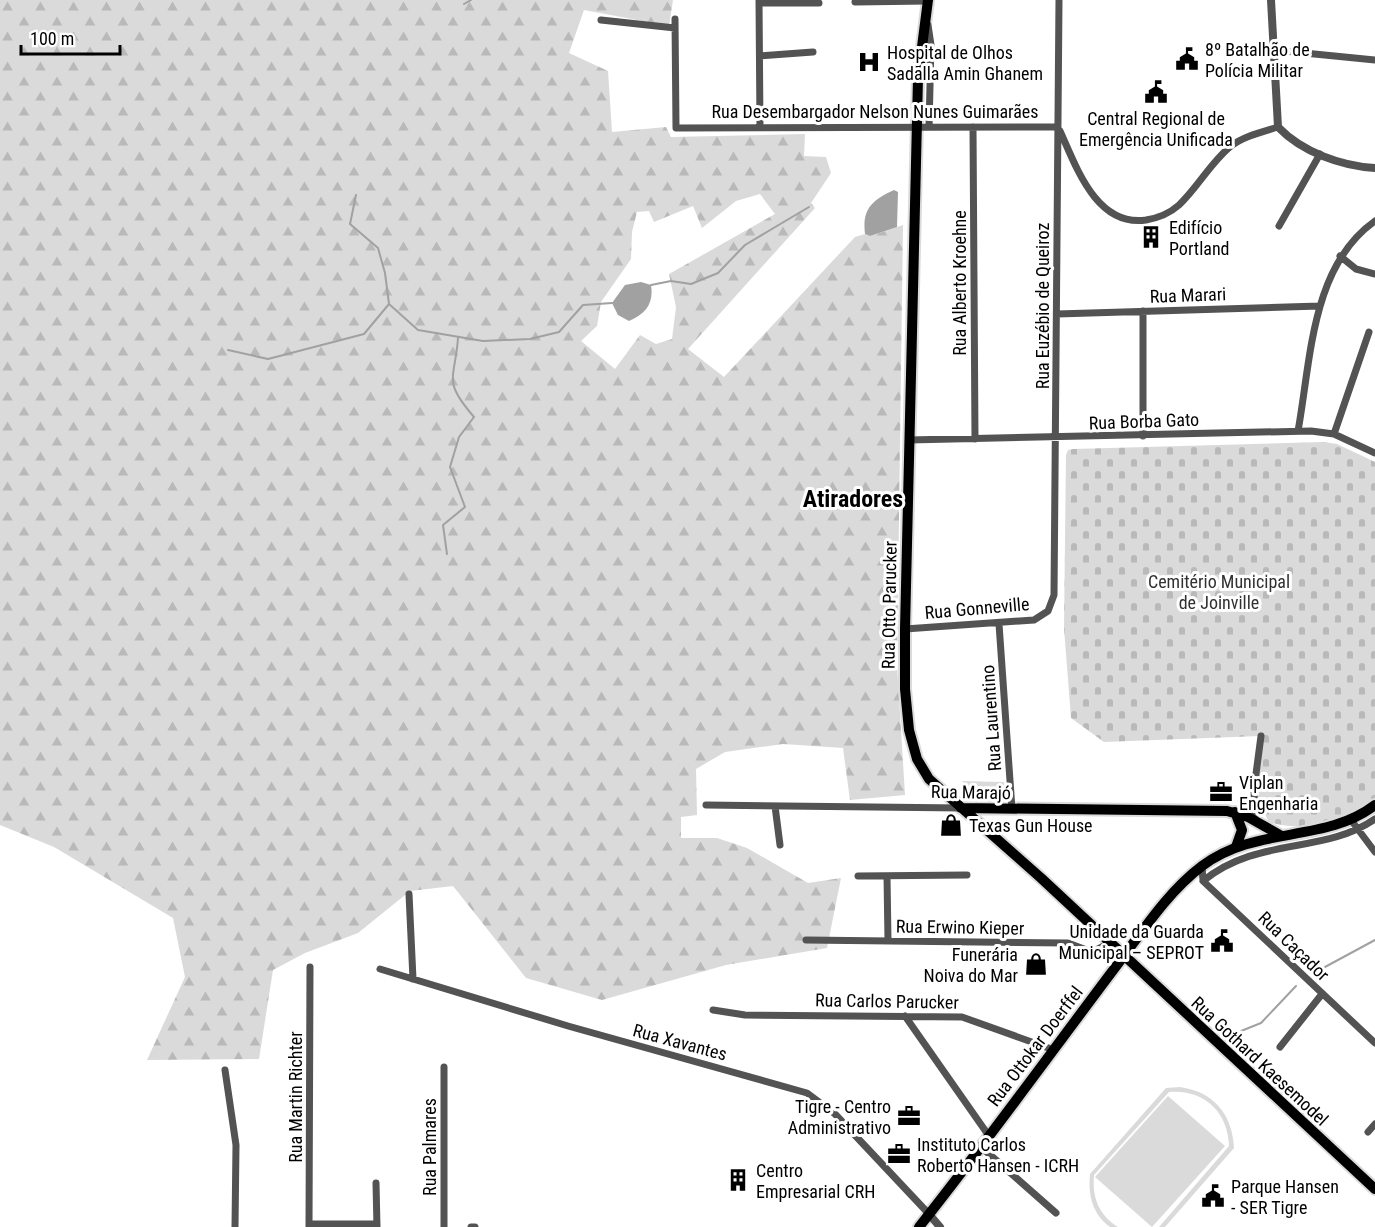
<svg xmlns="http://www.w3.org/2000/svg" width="1375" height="1227" viewBox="0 0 1375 1227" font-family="'Roboto Condensed',sans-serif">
	<defs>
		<pattern id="forest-firs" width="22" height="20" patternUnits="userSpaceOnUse" patternTransform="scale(1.5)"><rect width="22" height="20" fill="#dadada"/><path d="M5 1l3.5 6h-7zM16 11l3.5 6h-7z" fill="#b9b9b9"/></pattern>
		<pattern id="cemetery-stones" width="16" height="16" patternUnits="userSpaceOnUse" patternTransform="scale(1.5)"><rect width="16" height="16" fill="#dadada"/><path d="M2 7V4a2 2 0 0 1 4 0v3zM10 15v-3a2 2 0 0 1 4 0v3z" fill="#b9b9b9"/></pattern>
		<pattern id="park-crowns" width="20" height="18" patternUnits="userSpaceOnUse" patternTransform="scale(1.5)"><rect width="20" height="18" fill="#dadada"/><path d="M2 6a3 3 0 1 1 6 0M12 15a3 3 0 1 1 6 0" fill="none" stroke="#b9b9b9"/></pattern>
	</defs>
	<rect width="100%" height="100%" fill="#fff"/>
	<path fill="url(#forest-firs)" fill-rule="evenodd" d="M 0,0 L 673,0 L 669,26 L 584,10 L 569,53 L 608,71 L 612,132 L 666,127 L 671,137 L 805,134 L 804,156 L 826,157 L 831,173 L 811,203 L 815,208 L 688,349 L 724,377 L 855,237 L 865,234 L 870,236 L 903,225 L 897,665 L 905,795 L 850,800 L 843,748 L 783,744 L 725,752 L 696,769 L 697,815 L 681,817 L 681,838 L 717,838 L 747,848 L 808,883 L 841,878 L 827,948 L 726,965 L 602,1000 L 526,978 L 453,886 L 410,891 L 358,933 L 305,953 L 273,970 L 259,1059 L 147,1060 L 185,977 L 173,918 L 54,847 L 0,825 ZM 760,194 L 775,214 L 669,274 L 676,307 L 672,339 L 656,344 L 640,335 L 615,369 L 581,341 L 597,326 L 601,302 L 631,259 L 632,232 L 637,212 L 649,211 L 654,222 L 693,206 L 702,228 L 736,201 Z"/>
	<path fill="url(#cemetery-stones)" d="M 1323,442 L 1337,444 L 1375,462 L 1375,799 C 1344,819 1306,834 1269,822 L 1261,807 L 1255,807 L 1260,736 L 1104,742 L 1071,718 L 1064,628 L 1066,455 L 1068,450 L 1073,449 Z"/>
	<path fill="url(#park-crowns)" d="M 962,781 L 1004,782 L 1005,803 L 984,803 Z"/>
	<path fill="#dadada" d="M 1180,1087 C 1214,1092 1232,1114 1234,1148 L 1165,1227 L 1159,1227 L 1229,1146 C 1228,1111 1203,1089 1169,1092 L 1094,1175 C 1092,1198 1099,1215 1118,1227 L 1110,1227 C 1092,1214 1088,1194 1090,1174 L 1166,1088 Z
		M 1168,1096 L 1225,1146 L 1152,1227 L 1095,1177 Z"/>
	<path fill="#a1a1a1" d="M 894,190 L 898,192 L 897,227 L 870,236 L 865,234 C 862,209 872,200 894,190 Z
		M 641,282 L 651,285 C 654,303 646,314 629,321 L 618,315 L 612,303 L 625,285 Z"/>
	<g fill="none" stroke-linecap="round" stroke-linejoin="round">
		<path stroke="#a1a1a1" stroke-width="2" d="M 464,4 L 471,0
			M 356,195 L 350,224 L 378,248 L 385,273 L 389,304 L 418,330 L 483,341 L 530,339 L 559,332 L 583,305 L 612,303
			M 651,285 L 671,281 L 691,284 L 718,273 L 745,245 L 809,207
			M 228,350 L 268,359 L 364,334 L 389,304
			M 447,554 L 443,525 L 465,507 L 450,467 L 459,437 L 474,417 C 442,380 455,380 458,338
			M 1312,974 L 1375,940
			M 1241,1031 L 1261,1023 L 1296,986"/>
		<g stroke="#dbdbdb" stroke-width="14">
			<path id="primary" d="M 928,0 L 918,78 L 905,629 L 905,689 L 909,730 L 917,759 L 929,779 L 1041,878 L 1375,1189
				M 961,808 L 1227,811 L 1248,817 L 1280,835
				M 1235,812 L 1242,830 L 1236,847
				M 919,1227 C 985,1144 1047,1058 1111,973 C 1139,937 1165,894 1202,866 C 1256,825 1324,844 1375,805"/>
		</g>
		<path stroke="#535353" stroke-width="7" d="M 759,0 L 760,127
			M 855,2 L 928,1
			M 759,3 L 819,3
			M 675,19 L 676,128 L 1058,127
			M 601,20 L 675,28
			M 928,25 L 931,45 L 929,127
			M 1274,50 L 1375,60
			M 760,56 L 813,52
			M 973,127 L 975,439
			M 1060,131 C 1076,166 1096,227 1146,220 C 1158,218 1170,213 1179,205 C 1198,187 1211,162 1231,146 C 1244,136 1262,132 1278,127
			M 1279,226 L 1320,154
			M 1340,256 L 1356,269 L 1375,274
			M 1143,311 L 1143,436
			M 1057,314 L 1320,306
			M 1298,431 C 1311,360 1311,266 1375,221
			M 1334,434 L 1369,332
			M 909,440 L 1311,431 L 1334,434 L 1375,453
			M 999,624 L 1012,809
			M 905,629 L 1034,620 L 1048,611 L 1054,595 L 1059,0
			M 706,805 L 961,808
			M 775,806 L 780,845
			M 1351,820 L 1375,852
			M 1255,821 L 1254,789 L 1261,736
			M 1202,866 L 1203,881 L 1375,1043
			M 858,876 L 967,875
			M 887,876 L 888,941
			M 1203,881 C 1258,836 1323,855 1375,819
			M 409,894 L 413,979
			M 806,940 L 1068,943 L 1092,952 L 1109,943
			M 380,969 L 568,1026 L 807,1093 L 835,1114 L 929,1214
			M 713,1010 L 745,1015 L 962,1017 L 1054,1050
			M 905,1016 L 989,1136
			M 1280,1047 L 1322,994
			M 225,1070 L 236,1145 L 235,1227
			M 1368,1132 L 1375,1124
			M 980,1146 L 1056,1213
			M 376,1183 L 377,1227
			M 309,1224 L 377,1224
			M 309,1227 L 310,967
			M 444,1227 L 444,1067
			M 471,1227 L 475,1227"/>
		<path stroke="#535353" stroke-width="8" d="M 1271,0 L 1278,127 C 1302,152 1341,166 1375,168
			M 929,1214 L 940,1227"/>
		<use href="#primary" stroke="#000" stroke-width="10"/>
	</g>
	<defs>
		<g id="civic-bare" transform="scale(1.8)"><path d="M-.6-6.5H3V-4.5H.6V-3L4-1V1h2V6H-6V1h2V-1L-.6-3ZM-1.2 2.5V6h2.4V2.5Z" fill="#000" stroke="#fff" stroke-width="2.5" paint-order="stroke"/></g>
		<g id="hospital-bare" transform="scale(1.8)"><path d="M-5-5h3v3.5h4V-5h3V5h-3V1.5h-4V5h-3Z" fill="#000" stroke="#fff" stroke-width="2.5" paint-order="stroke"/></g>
		<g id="building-bare" transform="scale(1.8)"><path d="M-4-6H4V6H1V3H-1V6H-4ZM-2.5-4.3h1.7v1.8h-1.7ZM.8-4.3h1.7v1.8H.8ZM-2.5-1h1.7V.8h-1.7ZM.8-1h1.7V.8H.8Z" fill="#000" stroke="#fff" stroke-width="2.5" paint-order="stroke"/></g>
		<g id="office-bare" transform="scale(1.8)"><path d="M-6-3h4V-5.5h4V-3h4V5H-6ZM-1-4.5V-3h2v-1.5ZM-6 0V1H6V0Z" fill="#000" stroke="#fff" stroke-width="2.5" paint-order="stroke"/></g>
		<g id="shop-bare" transform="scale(1.8)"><path d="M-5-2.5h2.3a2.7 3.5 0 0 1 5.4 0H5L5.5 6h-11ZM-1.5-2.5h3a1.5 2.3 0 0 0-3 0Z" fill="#000" stroke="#fff" stroke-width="2.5" paint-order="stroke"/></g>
	</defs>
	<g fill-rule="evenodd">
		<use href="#civic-bare" x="1187" y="59"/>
		<use href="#hospital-bare" x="869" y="62"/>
		<use href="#civic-bare" x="1156" y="92"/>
		<use href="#building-bare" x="1151" y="237"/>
		<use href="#office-bare" x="1221" y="792"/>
		<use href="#shop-bare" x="951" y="825"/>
		<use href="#civic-bare" x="1222" y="941"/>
		<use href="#shop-bare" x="1036" y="964"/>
		<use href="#office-bare" x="909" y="1116"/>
		<use href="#office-bare" x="899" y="1154"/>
		<use href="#building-bare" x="738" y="1180"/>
		<use href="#civic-bare" x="1213" y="1196"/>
	</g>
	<g text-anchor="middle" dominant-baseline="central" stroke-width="6" stroke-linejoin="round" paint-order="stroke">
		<g font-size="18" fill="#000" stroke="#fff" text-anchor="start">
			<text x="1205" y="49">8º Batalhão de<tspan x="1205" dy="21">Polícia Militar</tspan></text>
			<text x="887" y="52">Hospital de Olhos<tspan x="887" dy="21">Sadalla Amin Ghanem</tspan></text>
			<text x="1156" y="118" text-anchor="middle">Central Regional de<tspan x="1156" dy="21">Emergência Unificada</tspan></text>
			<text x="1169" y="227">Edifício<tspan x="1169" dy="21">Portland</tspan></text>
			<text x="1239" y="782">Viplan<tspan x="1239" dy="21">Engenharia</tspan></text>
			<text x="969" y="825">Texas Gun House</text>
			<text x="1204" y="931" text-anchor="end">Unidade da Guarda<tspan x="1204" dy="21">Municipal – SEPROT</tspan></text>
			<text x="1018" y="954" text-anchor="end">Funerária<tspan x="1018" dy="21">Noiva do Mar</tspan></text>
			<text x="891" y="1106" text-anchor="end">Tigre - Centro<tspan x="891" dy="21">Administrativo</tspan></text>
			<text x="917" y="1144">Instituto Carlos<tspan x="917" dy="21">Roberto Hansen - ICRH</tspan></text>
			<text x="756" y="1170">Centro<tspan x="756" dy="21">Empresarial CRH</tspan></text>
			<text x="1231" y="1186">Parque Hansen<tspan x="1231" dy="21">- SER Tigre</tspan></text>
		</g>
		<g font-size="18" fill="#000" stroke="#fff">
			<text x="875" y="111">Rua Desembargador Nelson Nunes Guimarães</text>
			<text transform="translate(959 283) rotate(-90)">Rua Alberto Kroehne</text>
			<text transform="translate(1188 295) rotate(-2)">Rua Marari</text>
			<text transform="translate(1042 306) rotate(-90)">Rua Euzébio de Queiroz</text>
			<text transform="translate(1144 421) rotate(-2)">Rua Borba Gato</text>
			<text transform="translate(889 605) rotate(-89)">Rua Otto Parucker</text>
			<text transform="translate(977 608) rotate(-5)">Rua Gonneville</text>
			<text transform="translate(991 718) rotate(-94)">Rua Laurentino</text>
			<text transform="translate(971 792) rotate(1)">Rua Marajó</text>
			<text transform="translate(960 927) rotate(1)">Rua Erwino Kieper</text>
			<text transform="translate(1294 946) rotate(44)">Rua Caçador</text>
			<text transform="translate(887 1001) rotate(1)">Rua Carlos Parucker</text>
			<text transform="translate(680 1042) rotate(15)">Rua Xavantes</text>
			<text transform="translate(1035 1046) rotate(-53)">Rua Ottokar Doerffel</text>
			<text transform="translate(1260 1061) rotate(43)">Rua Gothard Kaesemodel</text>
			<text transform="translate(295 1097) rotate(-90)">Rua Martin Richter</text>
			<text transform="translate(429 1147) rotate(-90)">Rua Palmares</text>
		</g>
		<g font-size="18" fill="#313131" stroke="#fff">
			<text x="1219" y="581">Cemitério Municipal<tspan x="1219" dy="21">de Joinville</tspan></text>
		</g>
		<g font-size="24" font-weight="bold" fill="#000" stroke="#fff">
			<text x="853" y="499">Atiradores</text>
		</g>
	</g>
	<path d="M21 45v9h99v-9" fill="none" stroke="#000000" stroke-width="3"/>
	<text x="30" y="45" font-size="18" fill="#000000" stroke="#ffffff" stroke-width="4.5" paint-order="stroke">100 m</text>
</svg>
